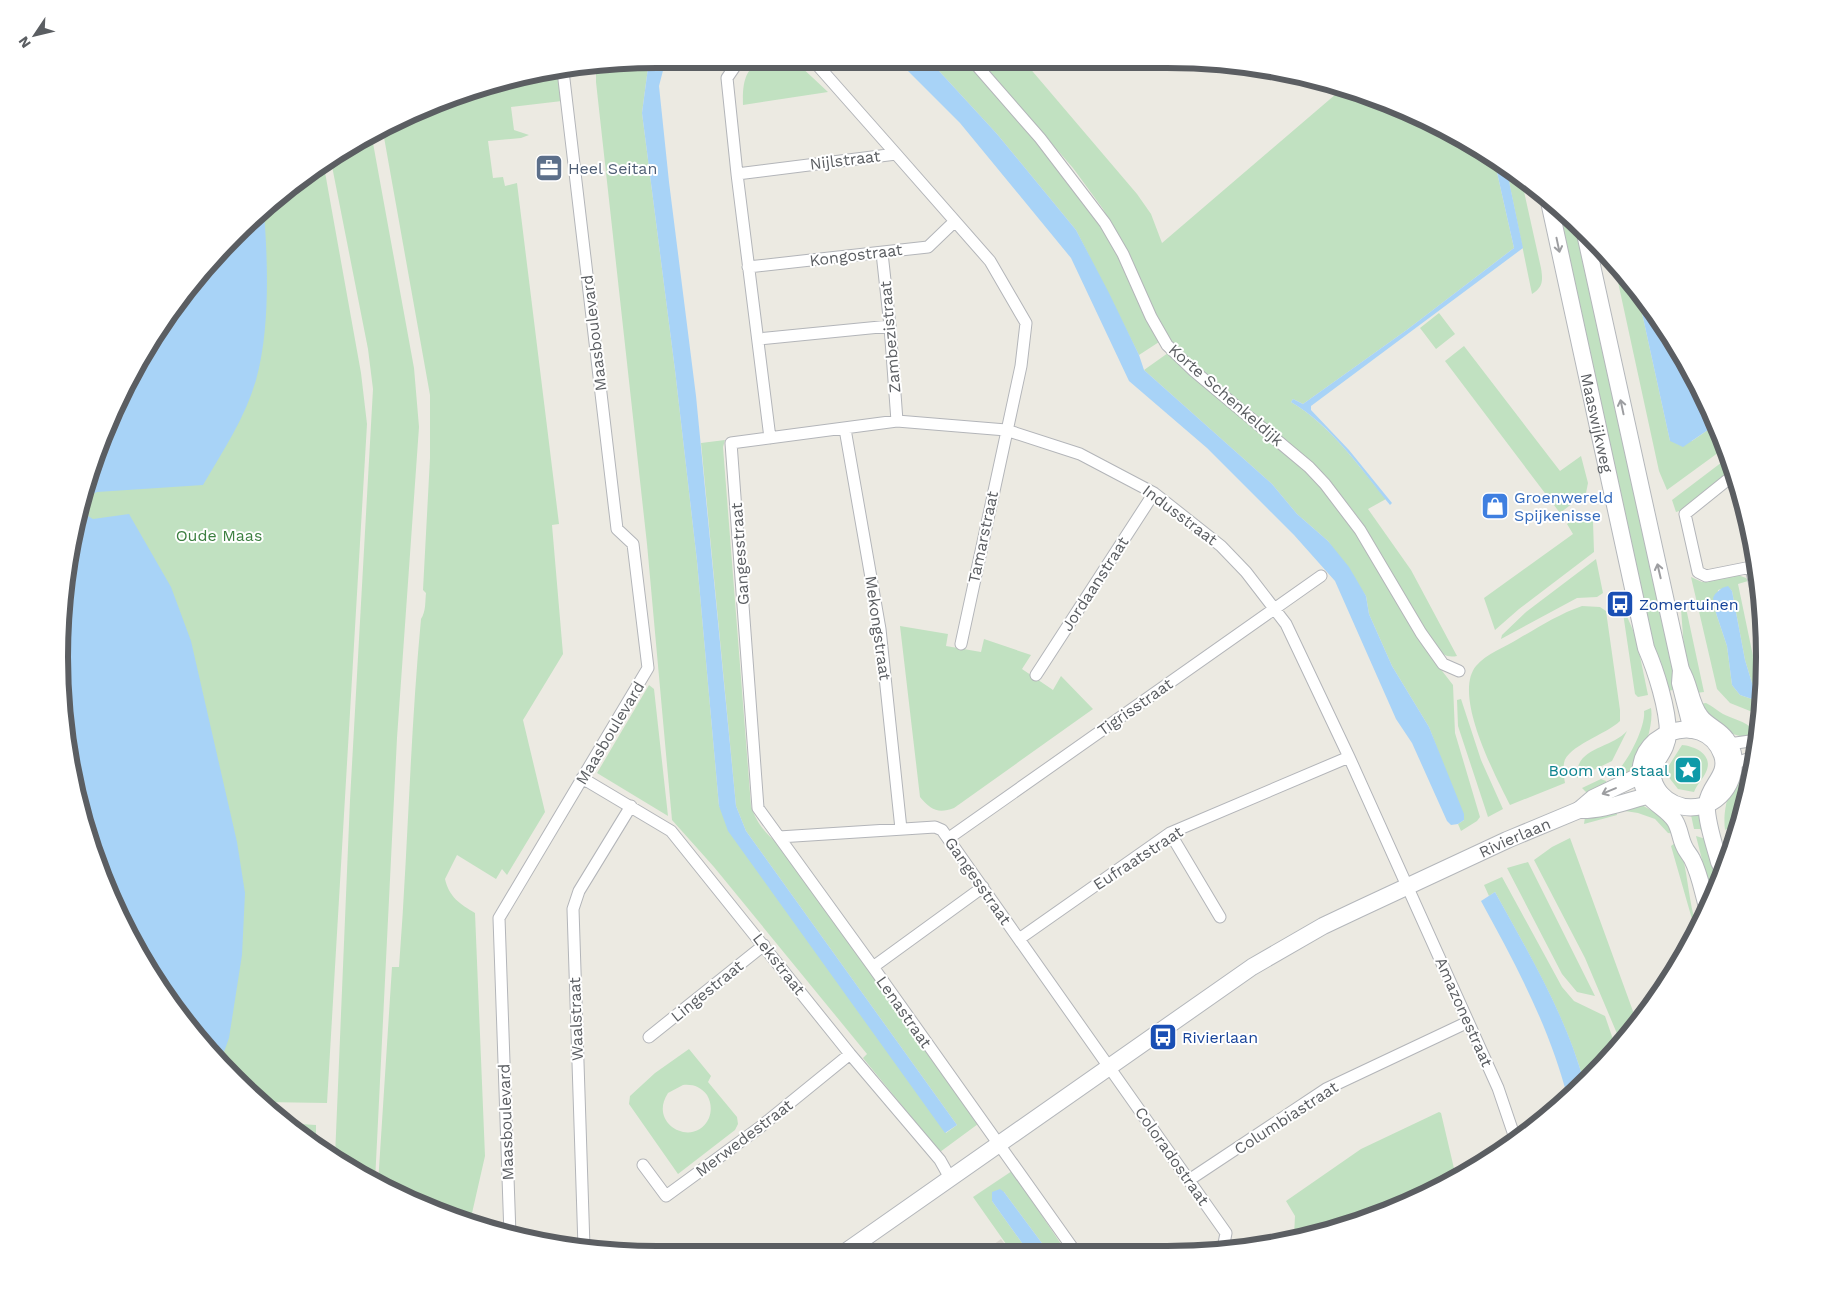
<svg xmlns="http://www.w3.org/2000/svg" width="1824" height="1313" viewBox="0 0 1824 1313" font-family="'Work Sans',sans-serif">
	<rect width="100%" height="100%" fill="#eceae2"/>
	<path fill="#dcd9d1" d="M 1001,1239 L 1010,1251 L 985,1251 Z"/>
	<path fill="#c1e1c1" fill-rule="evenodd" d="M 782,59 L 797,63 L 828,92 L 743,105 C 742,75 748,59 782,59 Z
		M 928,59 L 966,59 C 1017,119 1073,178 1114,246 C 1133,276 1140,312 1159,342 L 1139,355 L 1076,230 L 997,134 Z
		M 978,59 L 1022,59 L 1137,194 L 1151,214 L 1162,243 L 1343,88 C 1399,105 1446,124 1494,159 L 1514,248 L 1408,329 L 1303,404 L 1293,399 L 1291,402 C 1330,425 1357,464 1386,499 L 1368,509 L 1411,570 L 1457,656 C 1446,658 1441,654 1434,645 L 1361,521 L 1327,477 L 1264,422 L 1191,364 L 1171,343 L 1152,310 L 1129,255 L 1103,209 L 1073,168 Z
		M 649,60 L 642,113 L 675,370 L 697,561 L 719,806 L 946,1133 L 957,1125 L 746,831 L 736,806 L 701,443 L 725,440 L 723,447 L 751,806 C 757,824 766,834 780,846 L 978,1124 L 940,1152 L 863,1058 L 867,1054 L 714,867 L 672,820 L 647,544 L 596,82 L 596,67 Z
		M 558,72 L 562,101 L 511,107 L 514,130 L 529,135 L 521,138 L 488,141 L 493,178 L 503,177 L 505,186 L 517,183 L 559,524 L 552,525 L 563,654 L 523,720 L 545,812 L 507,875 L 502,869 L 496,879 L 457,855 L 445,879 C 449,897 460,904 475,913 L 485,1156 L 470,1222 L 392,1192 L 378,1184 L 392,967 L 399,967 C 408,851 410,735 421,619 C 426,611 425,602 426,593 L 423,590 L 430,458 L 430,395 L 382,126 L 502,79 Z
		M 371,132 L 414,368 L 419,427 L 397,738 L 375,1182 L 335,1157 L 350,800 L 373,389 L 368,349 L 330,156 Z
		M 323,161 L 361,373 L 367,424 L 327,1103 L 262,1102 L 207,1050 L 139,956 L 76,526 L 90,465 L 120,392 L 207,262 Z
		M 1506,167 L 1521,178 L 1541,268 C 1543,281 1543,287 1532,294 Z
		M 1558,204 L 1574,219 L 1677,689 L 1664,692 Z
		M 1613,259 L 1637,290 L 1670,441 L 1692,441 L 1715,425 L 1726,447 L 1667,490 L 1659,471 Z
		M 1439,313 L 1455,334 L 1436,349 L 1420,328 Z
		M 1464,346 L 1560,471 L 1581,456 L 1588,483 L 1586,493 L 1560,513 L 1445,361 Z
		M 1168,353 L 1317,481 L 1338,505 L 1387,579 L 1429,654 L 1453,685 L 1455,733 L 1480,817 L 1477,821 L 1461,831 L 1458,824 L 1464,820 L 1429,727 L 1392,666 L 1369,614 L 1366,596 L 1328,541 L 1297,514 L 1272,484 L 1144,370 Z
		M 1730,456 L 1735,469 L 1686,509 L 1676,512 L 1672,500 Z
		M 1579,514 L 1587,514 L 1593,521 L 1594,552 L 1519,609 L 1495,630 L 1484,598 L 1573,534 L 1567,524 Z
		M 1596,559 L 1603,593 L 1597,597 L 1577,598 L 1501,639 L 1502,635 L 1526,612 Z
		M 1738,575 L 1746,578 L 1748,581 L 1738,584 L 1763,704 L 1761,712 L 1755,713 L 1730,703 L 1717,689 L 1691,577 L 1702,582 ZM 1728,587 L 1732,591 L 1745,660 L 1755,693 L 1752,699 L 1740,695 L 1732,685 L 1727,646 L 1716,613 L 1718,590 Z
		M 1582,606 L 1600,607 L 1606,611 L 1620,710 L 1620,721 C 1607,734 1567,746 1564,763 C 1563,769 1564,777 1565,783 L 1510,805 C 1496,777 1452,695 1476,666 C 1486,654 1505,647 1518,639 C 1539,627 1559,614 1582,606 Z
		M 1686,608 L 1704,692 L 1696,693 L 1684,649 L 1681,609 Z
		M 1625,612 L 1636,637 L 1648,695 L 1638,697 L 1635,694 L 1623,613 Z
		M 900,626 L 948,634 L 946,646 L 981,652 L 984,639 L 1031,655 L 1022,669 L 1053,690 L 1061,676 L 1093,709 L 954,808 C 938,814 931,810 920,797 Z
		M 649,685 L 654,689 L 668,816 L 597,773 Z
		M 1461,699 L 1481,760 L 1503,809 L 1488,817 L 1458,726 L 1457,700 Z
		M 1706,703 C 1712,706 1718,711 1723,714 C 1734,720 1753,722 1755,736 C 1728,740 1717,723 1699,704 Z
		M 1651,708 C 1654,725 1643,759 1631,772 C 1627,776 1620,780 1614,783 L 1613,775 C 1626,766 1646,727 1644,711 Z
		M 1627,731 L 1612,761 L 1577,778 C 1574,747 1611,749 1627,731 Z
		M 1682,745 C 1695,746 1714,755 1706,772 C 1703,779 1697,784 1694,792 L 1678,789 L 1667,775 L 1668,767 Z
		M 1753,764 C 1752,770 1752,778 1749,783 C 1740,798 1731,808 1732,826 L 1725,830 C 1722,808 1731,773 1753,764 Z
		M 1601,779 L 1606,781 L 1607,786 L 1587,793 L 1582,788 Z
		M 1640,804 L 1665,818 L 1676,834 L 1668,833 L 1655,819 L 1638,813 L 1625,811 L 1623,806 Z
		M 1616,808 L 1617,815 L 1584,824 L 1585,817 Z
		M 1704,813 L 1703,832 L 1700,829 L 1694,829 L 1691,815 Z
		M 1696,836 L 1709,840 L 1719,880 L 1712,899 Z
		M 1570,838 L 1638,1025 L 1621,1043 L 1585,958 L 1534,860 L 1552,847 Z
		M 1678,841 C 1689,871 1687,900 1698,930 L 1696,933 L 1671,846 Z
		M 1528,862 L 1595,996 L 1577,992 L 1562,974 L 1507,868 Z
		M 1502,877 L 1562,987 L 1574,1001 L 1605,1016 L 1616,1048 L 1584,1082 C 1565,1014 1529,954 1495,892 L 1489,896 L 1484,885 Z
		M 689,1049 L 711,1076 L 708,1082 L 737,1117 L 738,1124 L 735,1130 L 678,1174 L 629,1104 L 630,1096 L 655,1073 ZM 683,1085 C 693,1084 701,1087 707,1095 C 711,1102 712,1110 709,1118 C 695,1149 647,1125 668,1093 Z
		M 1439,1112 L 1441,1113 L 1456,1177 L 1397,1209 L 1294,1236 L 1295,1216 L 1286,1201 L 1361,1149 Z
		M 284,1123 L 316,1125 L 316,1145 Z
		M 1012,1171 L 1065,1250 L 1047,1250 L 1004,1192 L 992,1201 L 1027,1250 L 1011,1251 L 973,1197 Z"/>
	<path fill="#a8d3f7" d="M 666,59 L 659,86 L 669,182 L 696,396 L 736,806 L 746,831 L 957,1125 L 945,1133 L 728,831 L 719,806 L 697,561 L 675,370 L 642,113 L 649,60 Z
		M 896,59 L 928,59 L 997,134 L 1076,230 L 1109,293 L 1139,355 L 1144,370 L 1272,484 L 1297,514 L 1328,541 L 1349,567 L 1366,596 L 1369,614 L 1392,666 L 1429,727 L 1464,814 L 1464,820 L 1458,824 L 1451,825 L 1447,821 L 1412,743 L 1396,719 L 1335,581 L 1294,535 L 1207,448 L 1129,381 L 1071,258 L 960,123 Z
		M 1494,159 L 1506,167 L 1523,248 L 1311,406 L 1311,410 L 1349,450 L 1392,503 L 1390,505 C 1360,468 1332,426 1291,402 L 1293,399 L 1303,404 L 1408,329 L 1514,248 Z
		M 264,213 C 268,263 270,331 256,380 C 245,418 223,451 203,485 L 97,492 L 83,499 L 83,513 L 93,519 L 129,514 L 171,587 L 191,641 L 237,842 L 245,893 L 242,955 L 229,1038 L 220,1063 L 207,1050 L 139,956 L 104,886 L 64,734 L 64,578 L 90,465 L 120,392 L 207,262 Z
		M 1637,290 L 1685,358 L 1715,425 L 1683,447 L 1670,441 Z
		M 1728,586 L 1732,591 L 1745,660 L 1755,693 L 1755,697 L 1752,699 L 1740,695 L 1732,685 L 1727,646 L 1716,613 L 1713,598 L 1715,594 L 1722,588 Z
		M 1495,892 C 1529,954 1565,1013 1584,1082 L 1568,1099 C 1550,1028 1516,965 1481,901 Z
		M 1000,1189 L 1004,1192 L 1047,1250 L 1027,1250 L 992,1201 L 992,1192 Z"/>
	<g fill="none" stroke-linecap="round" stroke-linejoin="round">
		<g stroke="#b3b5b9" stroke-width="13">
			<path id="street" d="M 812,59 L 896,154
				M 971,59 L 1040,138 L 1105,223 L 1123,254 L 1151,317 L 1167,345 L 1194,371 L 1309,467 L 1325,484 L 1360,530 L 1421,633 L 1443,664 L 1459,671
				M 737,174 L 727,78 L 740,59
				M 882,253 L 890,326 L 897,421
				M 748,267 L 928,247 L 954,222
				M 758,339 L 890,326
				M 845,429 L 880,629 L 901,829
				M 770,438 L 737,174 L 896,154 L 990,261 L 1026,323 L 1021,366 L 961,644
				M 1736,473 L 1685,514 L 1698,572 L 1706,576 L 1751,567 L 1761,613
				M 1036,675 L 1154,493
				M 1729,744 L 1757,740
				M 1735,763 L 1754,757
				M 582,778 L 671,831 L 850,1054 L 940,1160 L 950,1178
				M 1170,833 L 1220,917
				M 779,837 L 935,827 L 942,830 L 1226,1233 L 1223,1249
				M 949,838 L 1321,576
				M 983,887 L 873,967 L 1074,1250
				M 1019,939 L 1170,833 L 1349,757
				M 873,967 L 758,808 L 731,443 L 897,421 L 1006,430 L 1080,454 L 1154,493 L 1221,546 L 1246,572 L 1286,624 L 1349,757 L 1498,1088 L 1516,1141
				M 649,1037 L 764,945
				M 643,1165 L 666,1196 L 759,1128 L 850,1054
				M 1189,1180 L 1326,1089 L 1468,1022
				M 510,1235 L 499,918 L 648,668 L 633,544 L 617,529 L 563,71
				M 584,1247 L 573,909 L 579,891 L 631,806"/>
		</g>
		<g stroke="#b4b7bb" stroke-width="18">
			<g id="secondary">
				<path id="s1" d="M 1548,197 L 1646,648 C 1656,671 1668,709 1668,734 C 1667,759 1640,765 1660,793"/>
				<path d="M 1584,229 L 1681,670 L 1680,683 L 1692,730"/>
				<path d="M 1579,810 L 1593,798 L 1641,775"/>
				<path d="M 1708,910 C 1703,894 1700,874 1692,859 C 1690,855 1686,851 1684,846 C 1680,838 1680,829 1675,821 C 1666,807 1649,803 1643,786 C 1626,734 1705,706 1722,755 C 1729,775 1709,785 1707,803 C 1705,818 1715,847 1719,862 L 1723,870"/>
				<path id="s2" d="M 845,1252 L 1252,967 L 1323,926 L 1359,909 L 1507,840 L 1579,810 C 1606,811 1633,798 1660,793 C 1671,805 1685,810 1702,806 C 1730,799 1744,762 1726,739 C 1719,729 1707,726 1700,716 C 1690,703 1690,684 1681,670"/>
			</g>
		</g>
		<use href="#street" stroke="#fff" stroke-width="11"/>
		<use href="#secondary" stroke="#fff" stroke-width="16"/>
	</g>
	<defs><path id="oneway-shaft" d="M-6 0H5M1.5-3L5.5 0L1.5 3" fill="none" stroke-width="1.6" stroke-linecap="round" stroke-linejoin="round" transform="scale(1.25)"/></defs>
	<g stroke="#9d9ea1">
		<use href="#oneway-shaft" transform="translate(1558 245) rotate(78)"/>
		<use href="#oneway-shaft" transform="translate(1622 407) rotate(-102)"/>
		<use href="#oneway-shaft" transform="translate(1659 571) rotate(-103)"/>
		<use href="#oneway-shaft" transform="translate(1609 791) rotate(157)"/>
	</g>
	<defs>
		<g id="office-square" transform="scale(1.4375)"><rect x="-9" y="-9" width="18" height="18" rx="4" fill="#5c6f8a" stroke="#fff"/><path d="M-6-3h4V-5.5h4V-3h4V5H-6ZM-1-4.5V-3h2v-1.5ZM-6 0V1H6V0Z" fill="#fff"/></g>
		<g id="shop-square" transform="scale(1.4375)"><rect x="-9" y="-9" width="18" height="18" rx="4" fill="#3f7fe0" stroke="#fff"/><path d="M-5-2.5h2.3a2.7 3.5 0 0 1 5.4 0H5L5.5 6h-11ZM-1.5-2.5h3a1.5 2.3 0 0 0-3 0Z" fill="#fff"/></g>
		<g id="bus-square" transform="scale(1.4375)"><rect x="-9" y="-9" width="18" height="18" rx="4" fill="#1a4fb4" stroke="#fff"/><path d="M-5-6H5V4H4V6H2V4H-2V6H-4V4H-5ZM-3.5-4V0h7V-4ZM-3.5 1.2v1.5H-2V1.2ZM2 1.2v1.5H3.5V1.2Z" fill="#fff"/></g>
		<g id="sight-square" transform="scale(1.4375)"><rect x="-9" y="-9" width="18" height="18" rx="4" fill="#0f9aa8" stroke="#fff"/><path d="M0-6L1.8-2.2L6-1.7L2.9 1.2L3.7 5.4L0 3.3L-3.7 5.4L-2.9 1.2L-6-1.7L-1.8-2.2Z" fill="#fff"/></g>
	</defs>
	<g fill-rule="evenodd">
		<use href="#office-square" x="549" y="168"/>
		<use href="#shop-square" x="1495" y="506"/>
		<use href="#bus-square" x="1620" y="604"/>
		<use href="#sight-square" x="1688" y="770"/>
		<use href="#bus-square" x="1163" y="1037"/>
	</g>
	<g text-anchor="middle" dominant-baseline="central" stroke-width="4" stroke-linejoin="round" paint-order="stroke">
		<g font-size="16" fill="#5b5e62" stroke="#fff">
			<text transform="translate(845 160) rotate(-7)">Nijlstraat</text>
			<text transform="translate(856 255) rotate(-7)">Kongostraat</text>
			<text transform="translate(594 333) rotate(-97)">Maasboulevard</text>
			<text transform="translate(890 337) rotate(-95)">Zambezistraat</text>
			<text transform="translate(1226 395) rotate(41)">Korte Schenkeldijk</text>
			<text stroke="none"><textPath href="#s1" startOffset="231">Maaswijkweg</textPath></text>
			<text transform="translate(1180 515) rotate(37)">Indusstraat</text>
			<text transform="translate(983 537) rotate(-78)">Tamarstraat</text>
			<text transform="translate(740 554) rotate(-94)">Gangesstraat</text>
			<text transform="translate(1095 584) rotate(-57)">Jordaanstraat</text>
			<text transform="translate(878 628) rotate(82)">Mekongstraat</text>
			<text transform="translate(1135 707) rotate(-35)">Tigrisstraat</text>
			<text transform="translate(610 733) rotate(-59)">Maasboulevard</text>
			<text stroke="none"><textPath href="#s2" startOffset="790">Rivierlaan</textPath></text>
			<text transform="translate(1138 858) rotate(-33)">Eufraatstraat</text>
			<text transform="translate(978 881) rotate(55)">Gangesstraat</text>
			<text transform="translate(779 964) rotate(52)">Lekstraat</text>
			<text transform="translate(707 991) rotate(-39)">Lingestraat</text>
			<text transform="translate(904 1012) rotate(55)">Lenastraat</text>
			<text transform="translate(1464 1012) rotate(66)">Amazonestraat</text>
			<text transform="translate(576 1019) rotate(-92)">Waalstraat</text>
			<text transform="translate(1286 1118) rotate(-33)">Columbiastraat</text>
			<text transform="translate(506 1122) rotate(-92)">Maasboulevard</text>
			<text transform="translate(744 1138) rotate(-37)">Merwedestraat</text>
			<text transform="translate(1172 1156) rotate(55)">Coloradostraat</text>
		</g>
		<g font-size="16" fill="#4e5e75" stroke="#fff" text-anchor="start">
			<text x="568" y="168">Heel Seitan</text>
		</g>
		<g font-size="16" fill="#366cbe" stroke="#fff" text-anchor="start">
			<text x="1514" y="497">Groenwereld<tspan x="1514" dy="18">Spijkenisse</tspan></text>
		</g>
		<g font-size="16" fill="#3c7f40" stroke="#fff">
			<text x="219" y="535">Oude Maas</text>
		</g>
		<g font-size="16" fill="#164399" stroke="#fff" text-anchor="start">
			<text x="1639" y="604">Zomertuinen</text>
			<text x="1182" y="1037">Rivierlaan</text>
		</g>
		<g font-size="16" fill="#0d838f" stroke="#fff" text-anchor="end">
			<text x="1669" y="770">Boom van staal</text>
		</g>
	</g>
	<path d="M0 0H1824V1313H0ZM657 68H1167A589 589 0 0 1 1756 657V657A589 589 0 0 1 1167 1246H657A589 589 0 0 1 68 657V657A589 589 0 0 1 657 68Z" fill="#fff" fill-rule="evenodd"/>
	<path fill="none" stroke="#5b5e62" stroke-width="6" d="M657 68H1167A589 589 0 0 1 1756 657V657A589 589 0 0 1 1167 1246H657A589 589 0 0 1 68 657V657A589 589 0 0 1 657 68Z"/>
	<g transform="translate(35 35) rotate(235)" stroke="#ffffff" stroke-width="4" paint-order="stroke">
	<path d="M0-4L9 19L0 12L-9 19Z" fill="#5b5e62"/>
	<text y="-8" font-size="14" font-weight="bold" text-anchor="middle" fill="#5b5e62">N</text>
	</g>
</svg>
